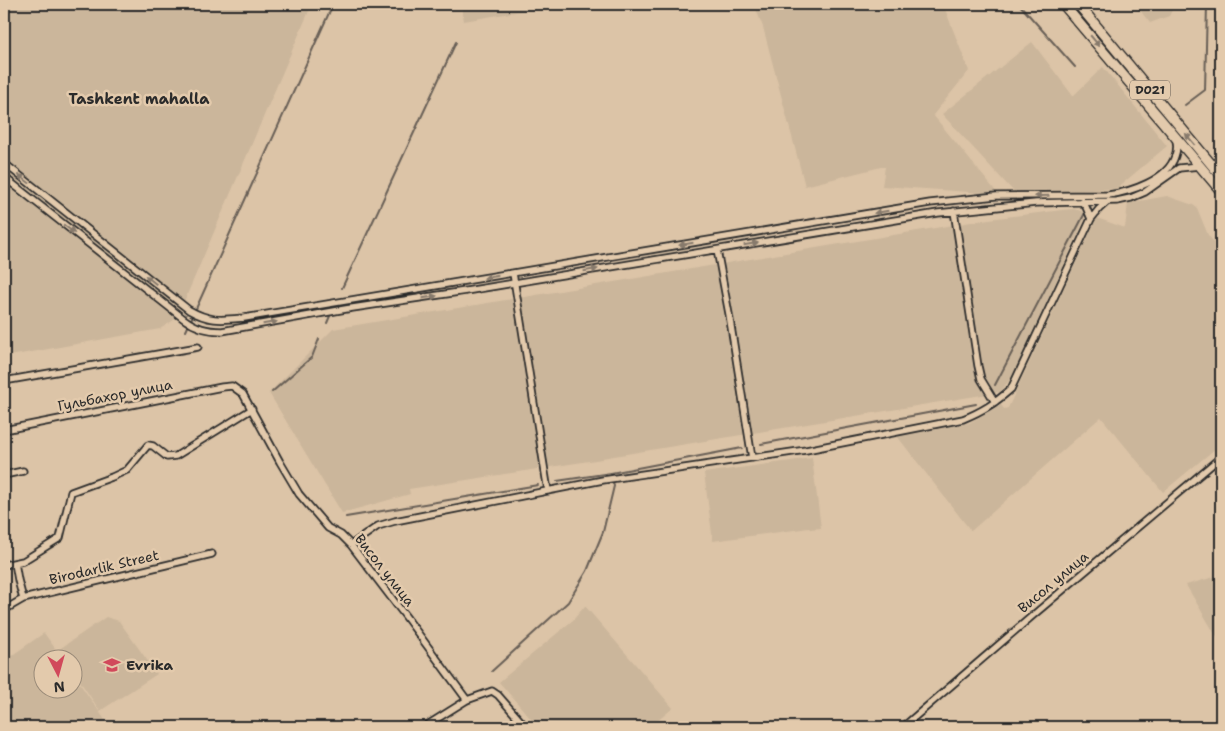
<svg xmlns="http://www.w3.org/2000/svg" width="1225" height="731" viewBox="0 0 1225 731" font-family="'Shantell Sans',sans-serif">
	<rect width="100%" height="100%" fill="#dcc4a7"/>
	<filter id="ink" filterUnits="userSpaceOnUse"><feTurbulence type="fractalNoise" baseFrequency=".02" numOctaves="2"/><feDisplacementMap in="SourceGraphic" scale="10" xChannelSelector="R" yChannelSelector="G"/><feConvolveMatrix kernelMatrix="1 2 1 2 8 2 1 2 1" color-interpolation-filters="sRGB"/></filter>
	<g filter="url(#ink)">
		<path fill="#cbb69b" d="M 4,4 L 312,4 L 177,318 L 160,329 L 4,357 Z
			M 461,4 L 550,4 L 550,6 L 464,21 Z
			M 754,4 L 943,4 L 969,71 L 933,115 L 998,194 L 882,186 L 885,167 L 881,167 L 805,186 L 763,27 Z
			M 1135,4 L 1175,4 L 1169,16 L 1150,23 Z
			M 1032,42 L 1073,96 L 1103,67 L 1167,146 L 1116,189 L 1015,193 L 942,114 Z
			M 1167,196 L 1193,205 L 1197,208 L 1208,235 L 1221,251 L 1221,444 L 1163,492 L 1101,417 L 971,531 L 897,436 L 969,423 L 1001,405 L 1004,409 L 1008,408 L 1097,218 L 1125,228 L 1128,203 Z
			M 1074,209 L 1081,211 L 1083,213 L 1084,220 L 1012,377 L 1000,392 L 602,458 L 602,459 L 409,489 L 410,494 L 342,513 L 269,393 L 333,329 L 989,219 L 1062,210 Z
			M 812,458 L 821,528 L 810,529 L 809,528 L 713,541 L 704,473 Z
			M 1221,575 L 1221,641 L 1215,634 L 1186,585 Z
			M 585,606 L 673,708 L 650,727 L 538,727 L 499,682 L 573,620 Z
			M 106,617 L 119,621 L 157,674 L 100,711 L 73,671 L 72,658 L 64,658 L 58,650 Z
			M 44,633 L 62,658 L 42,658 L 42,688 L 72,688 L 73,674 L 110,727 L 10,727 L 4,719 L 4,661 Z"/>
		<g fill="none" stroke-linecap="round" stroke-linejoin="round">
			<path stroke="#685f56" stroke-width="2" d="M 1019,4 L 1075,67
				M 1185,105 L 1205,90 L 1207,4
				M 342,288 L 456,42
				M 327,323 L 330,316
				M 186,331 L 333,4
				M 995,385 L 1085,213
				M 272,392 L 312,357 L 319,339
				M 761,444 L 976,404
				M 557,481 L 611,473 L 742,448
				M 346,517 L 538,485
				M 492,671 L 568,602 L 587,571 L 603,532 L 614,486 L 611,473"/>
			<g stroke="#2b2b2b" stroke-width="9">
				<path id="minor" d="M 4,163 L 189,310 C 210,322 222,320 244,318 L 930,203 L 996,196 L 1108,195 C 1130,192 1168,180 1175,156 C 1177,151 1177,145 1176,140
					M 4,177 L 184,319 C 196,328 207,331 222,331 L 346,309 L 466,291 L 938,213 L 1036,203 L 1117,201 L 1131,198 L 1145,192 L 1179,168 L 1200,166
					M 1081,201 L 1086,207 L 1091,219
					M 954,211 L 978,366 L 981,379 L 995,402
					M 717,250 L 729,314 L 752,458
					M 513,273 L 548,491
					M 4,381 L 198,347
					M 4,430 L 222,387 L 232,386 L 243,394 L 280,462 L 299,494 L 328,528 L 341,535 L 351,545 L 406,617 L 467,700
					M 4,475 L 23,471
					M 351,545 L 378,526 L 395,521 L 603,480 L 806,450 L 963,419 C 983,411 995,403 1011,389 L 1091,219 L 1099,209 L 1108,201
					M 15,563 L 18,580 L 23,599
					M 4,565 L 23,561 L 60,538 L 71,492 L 112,477 L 127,470 L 148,445 L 153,446 L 167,457 L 176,456 L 252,409
					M 4,610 L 23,599 L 212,554
					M 424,727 L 467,700 L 492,691 L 498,695 L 526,727
					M 903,727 L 1038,611 L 1221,457"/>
			</g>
			<g stroke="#2b2b2b" stroke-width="12">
				<path id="highway" d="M 1063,4 L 1221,191
					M 1078,4 L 1221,176"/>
			</g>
			<use href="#minor" stroke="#e3caac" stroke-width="5.5"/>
			<use href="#highway" stroke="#e3caac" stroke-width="9"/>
		</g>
		<defs><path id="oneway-solid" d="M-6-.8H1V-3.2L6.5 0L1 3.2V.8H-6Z" transform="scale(1.25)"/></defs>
		<g fill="#877a6c">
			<use href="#oneway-solid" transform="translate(1095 41) rotate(50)"/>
			<use href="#oneway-solid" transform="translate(1190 139) rotate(-130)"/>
			<use href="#oneway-solid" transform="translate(24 179) rotate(-143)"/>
			<use href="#oneway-solid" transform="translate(1042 196) rotate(179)"/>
			<use href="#oneway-solid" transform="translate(881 212) rotate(170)"/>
			<use href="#oneway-solid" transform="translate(69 229) rotate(38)"/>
			<use href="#oneway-solid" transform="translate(686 244) rotate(171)"/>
			<use href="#oneway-solid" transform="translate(751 244) rotate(-10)"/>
			<use href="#oneway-solid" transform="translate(591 270) rotate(-9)"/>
			<use href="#oneway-solid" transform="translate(491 277) rotate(171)"/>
			<use href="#oneway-solid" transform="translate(151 280) rotate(-141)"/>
			<use href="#oneway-solid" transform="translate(430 297) rotate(-9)"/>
			<use href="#oneway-solid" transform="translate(270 323) rotate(-10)"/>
		</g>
	</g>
	<defs>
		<g id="school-bare" transform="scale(1.35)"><path d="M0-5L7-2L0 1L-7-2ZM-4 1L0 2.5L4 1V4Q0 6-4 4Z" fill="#d1495b" stroke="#e3caac" stroke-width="2.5" paint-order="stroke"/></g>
	</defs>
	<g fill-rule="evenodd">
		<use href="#school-bare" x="112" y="665"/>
	</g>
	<g text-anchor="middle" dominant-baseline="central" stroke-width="5" stroke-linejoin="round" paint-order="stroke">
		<rect fill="#e3caac" stroke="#625b52" stroke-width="1" x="1130" y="80.5" width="40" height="19" rx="4"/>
		<g font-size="12" font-weight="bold" fill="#2b2b2b">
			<text x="1150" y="90">D021</text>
		</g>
		<g font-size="14" fill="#2b2b2b" stroke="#e3caac">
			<text transform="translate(115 395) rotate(-11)">Гульбахор улица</text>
			<text transform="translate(104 567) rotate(-13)">Birodarlik Street</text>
			<text transform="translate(385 570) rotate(52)">Висол улица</text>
			<text transform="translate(1053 582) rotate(-40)">Висол улица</text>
		</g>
		<g font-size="14" font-weight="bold" fill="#2b2b2b" stroke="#e3caac" text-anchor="start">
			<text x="126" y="665">Evrika</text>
		</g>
		<g font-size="15" font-weight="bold" fill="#2b2b2b" stroke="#e3caac">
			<text x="139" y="99">Tashkent mahalla</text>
		</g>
	</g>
	<rect width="1225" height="731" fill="none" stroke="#e3caac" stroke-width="20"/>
	<rect x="10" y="10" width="1205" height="711" fill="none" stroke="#2b2b2b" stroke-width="2" filter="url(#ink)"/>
	<g transform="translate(58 674) rotate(174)"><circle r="24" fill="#e3caac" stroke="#998a78"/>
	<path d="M0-4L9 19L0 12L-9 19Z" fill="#d1495b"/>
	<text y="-8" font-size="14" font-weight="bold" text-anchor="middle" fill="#2b2b2b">N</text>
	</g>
</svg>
